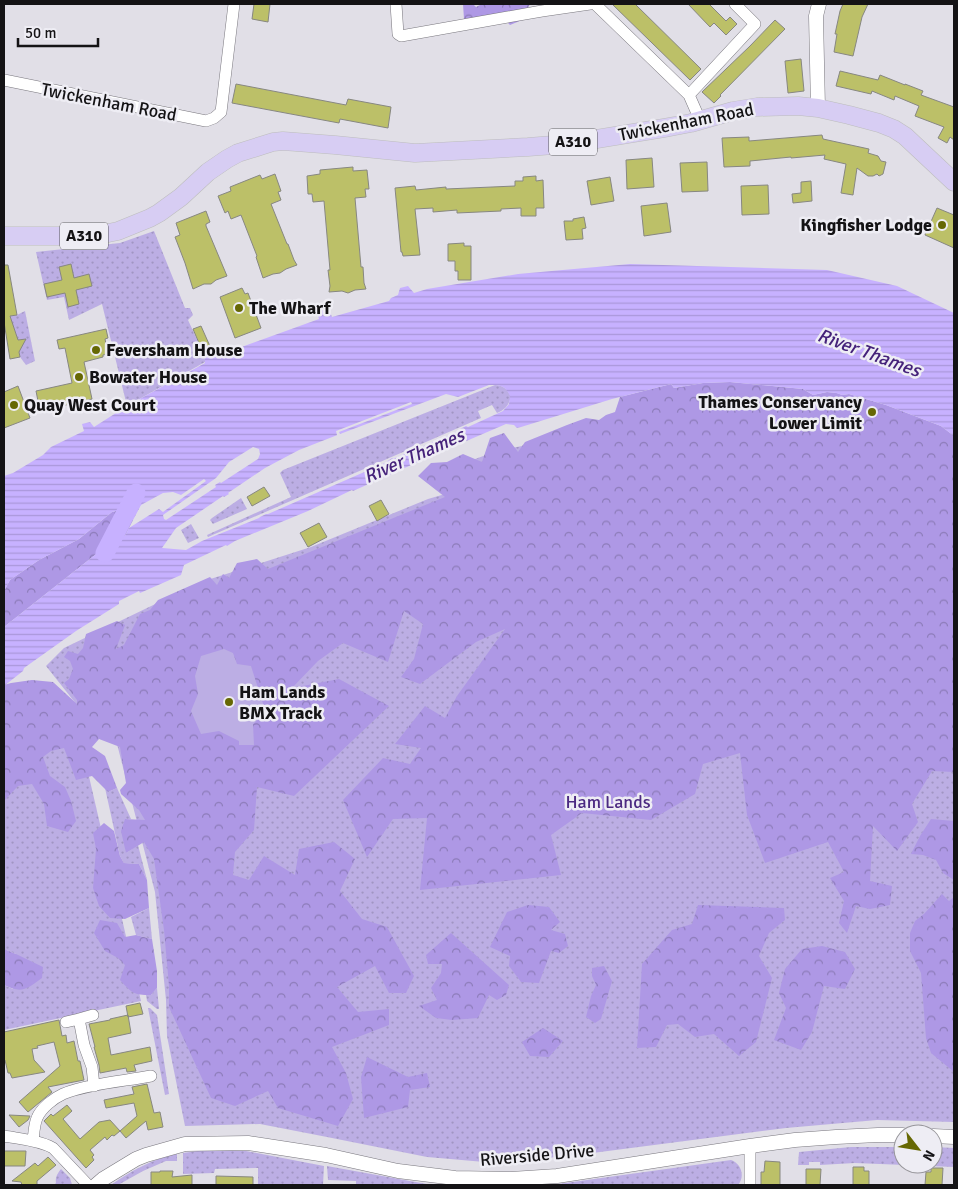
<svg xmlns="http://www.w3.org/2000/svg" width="958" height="1189" viewBox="0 0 958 1189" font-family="Signika,sans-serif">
	<defs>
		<pattern id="green-dots" width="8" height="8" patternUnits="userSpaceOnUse" patternTransform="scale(1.25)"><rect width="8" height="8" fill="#bcaee4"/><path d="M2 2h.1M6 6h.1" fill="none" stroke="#a195c3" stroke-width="1.8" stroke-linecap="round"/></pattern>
		<pattern id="forest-crowns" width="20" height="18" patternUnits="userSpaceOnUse" patternTransform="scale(1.25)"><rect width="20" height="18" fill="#ae98e5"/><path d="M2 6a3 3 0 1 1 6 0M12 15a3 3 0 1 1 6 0" fill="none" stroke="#8c7bb8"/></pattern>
		<pattern id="water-rules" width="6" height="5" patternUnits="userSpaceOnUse" patternTransform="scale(1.25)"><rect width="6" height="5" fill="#c7b1ff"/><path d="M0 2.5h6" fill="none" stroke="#aa97da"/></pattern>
	</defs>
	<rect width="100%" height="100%" fill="#e1dfe7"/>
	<path fill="url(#green-dots)" d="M 154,231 L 185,308 L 190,308 L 193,315 L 188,320 L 205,357 L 205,362 L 127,406 L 102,304 L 69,320 L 64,297 L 47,300 L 36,252 L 120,243 Z
		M 25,311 L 35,361 L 26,365 L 20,357 L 18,346 L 24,342 L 22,339 L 18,340 L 14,330 L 5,332 L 4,317 L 17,315 Z
		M 495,385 C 503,385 507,389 511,396 C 509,405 506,409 497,413 L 492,405 L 478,411 L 481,418 L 208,537 L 207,535 L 291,497 L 280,473 L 283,470 Z
		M 599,431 L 954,493 L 954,1122 L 877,1120 L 786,1128 L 577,1155 L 496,1163 L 427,1157 L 327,1137 L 260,1124 L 185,1126 L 167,1036 L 166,1000 L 155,892 L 117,744 L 77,705 L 46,666 L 64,648 L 201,582 L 311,547 L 428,499 L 452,492 L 445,470 L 497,451 Z
		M 241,498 L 247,509 L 215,523 L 213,524 L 210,520 L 212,518 Z
		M 191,524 L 199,538 L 188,543 L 181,530 Z
		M 4,733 L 81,742 L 141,1001 L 4,1030 L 4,985 L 13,989 L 16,954 L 4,949 Z
		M 105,788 L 108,792 L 117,788 L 131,819 L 125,819 L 126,853 L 138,845 L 147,880 L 139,864 L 124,863 L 120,856 Z
		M 149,908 L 152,939 L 136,935 L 131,917 Z
		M 157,988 L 159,1009 L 157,1009 L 147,1001 L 146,995 L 151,995 Z
		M 148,1008 L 150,1008 L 157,1015 L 169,1094 L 165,1095 Z
		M 851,1147 L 903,1147 L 903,1164 L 933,1164 L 933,1147 L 954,1148 L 954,1167 L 855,1163 L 820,1165 L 820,1162 L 809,1162 L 809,1165 L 798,1165 L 799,1152 Z
		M 212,1149 L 246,1151 L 324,1166 L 323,1185 L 258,1185 L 258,1168 L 215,1169 L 214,1173 L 183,1174 L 183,1153 Z
		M 177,1154 L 177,1161 L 166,1161 L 143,1171 L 118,1185 L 111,1185 C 131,1171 152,1159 177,1154 Z
		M 731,1160 C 742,1164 745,1177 738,1185 L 551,1185 Z
		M 327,1166 L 432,1185 L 356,1185 L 356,1181 L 328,1180 Z
		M 61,1169 L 70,1178 L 72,1185 L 54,1185 L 56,1183 C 55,1177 58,1173 61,1169 Z"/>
	<path fill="url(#forest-crowns)" d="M 463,4 L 473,4 L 476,7 L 482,4 L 530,4 L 522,20 L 510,25 L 506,21 L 472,22 L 464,19 Z
		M 730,382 L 803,389 L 813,395 L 827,392 L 837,393 L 842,395 L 849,394 L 886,405 L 941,426 L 954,436 L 954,772 L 932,771 L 912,804 L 918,822 L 897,851 L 873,826 L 870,881 L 892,886 L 890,905 L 870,909 L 856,906 L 847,933 L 839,923 L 844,901 L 830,878 L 844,872 L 828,842 L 765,863 L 747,815 L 740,753 L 703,764 L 695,794 L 651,820 L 582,813 L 551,835 L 561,875 L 420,890 L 427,818 L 393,819 L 367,857 L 343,800 L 383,758 L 410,764 L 421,748 L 395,744 L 425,706 L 445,718 L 457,696 L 505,629 L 476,642 L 420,684 L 401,677 L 414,659 L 423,624 L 404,611 L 388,662 L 343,643 L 318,661 L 292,688 L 339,679 L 389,706 L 294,796 L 257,787 L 254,830 L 235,852 L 233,875 L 249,880 L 264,856 L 295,875 L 299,849 L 334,842 L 355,859 L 340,891 L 362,919 L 387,927 L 414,976 L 406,993 L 389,993 L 375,966 L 337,987 L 358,1012 L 389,1009 L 389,1025 L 332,1047 L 346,1073 L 353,1099 L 338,1126 L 278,1108 L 268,1091 L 235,1106 L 211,1098 L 169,1007 L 169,986 L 164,930 L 154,859 L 144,842 L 126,853 L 121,831 L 125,819 L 145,820 L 139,810 L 121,794 L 120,790 L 126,783 L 120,747 L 99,739 L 92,747 L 105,756 L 117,788 L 108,792 L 92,776 L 76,780 L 64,748 L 51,751 L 43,757 L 50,776 L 65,787 L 71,801 L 76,821 L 68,832 L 47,826 L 44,804 L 32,784 L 18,786 L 4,801 L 4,685 L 11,683 L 32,680 L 53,682 L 77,704 L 77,700 L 64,683 L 69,679 L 73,669 L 70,661 L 64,657 L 68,651 L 78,654 L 83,648 L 86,634 L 117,621 L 125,625 L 116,649 L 124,645 L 140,614 L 150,610 L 158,600 L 210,577 L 217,585 L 223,574 L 229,578 L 237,563 L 257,559 L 268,569 L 445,497 L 418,476 L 431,463 L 447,462 L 463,454 L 482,462 L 490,438 L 504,433 L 518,452 L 525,442 L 567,425 L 586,418 L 599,420 L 606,415 L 615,412 L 620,397 L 671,384 L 674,388 L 703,383 Z
		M 116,511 L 133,520 L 125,536 L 111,529 L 100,551 L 4,627 L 4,591 L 10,580 L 39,560 L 79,539 L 112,512 Z
		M 931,819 L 954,821 L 954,880 L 943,873 L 936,860 L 923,855 L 911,854 L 920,836 Z
		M 104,823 L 114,831 L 120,856 L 124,863 L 139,864 L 147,880 L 149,908 L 125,919 L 110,918 L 99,906 L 93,888 L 96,849 L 93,833 Z
		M 942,894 L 949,901 L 954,897 L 954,1072 L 931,1053 L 926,1038 L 921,973 L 910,951 L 910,933 L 915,921 L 924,914 Z
		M 528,905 L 549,907 L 560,922 L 551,930 L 565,934 L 568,946 L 559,953 L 551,951 L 539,983 L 521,982 L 509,966 L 510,956 L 490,947 L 507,912 Z
		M 698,905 L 784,908 L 785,920 L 769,933 L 759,956 L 772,978 L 756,1042 L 739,1056 L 714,1034 L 695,1037 L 678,1024 L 667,1025 L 656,1047 L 637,1048 L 642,964 L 672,930 L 692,924 Z
		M 100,920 L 117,923 L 125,937 L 136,935 L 152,939 L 157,971 L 157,988 L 151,995 C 133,995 132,993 120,980 L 125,965 L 118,958 L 105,951 L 94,933 Z
		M 451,933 L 509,985 L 506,995 L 497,1000 L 489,995 L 478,1018 L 452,1020 L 436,1018 L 419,1006 L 437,1000 L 431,988 L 441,973 L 442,964 L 428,964 L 426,955 Z
		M 822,946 L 845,952 L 855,969 L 845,989 L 824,986 L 812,1032 L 801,1050 L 774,1040 L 786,1008 L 779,993 L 785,969 L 802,949 Z
		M 4,949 L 16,954 L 43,967 L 42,978 C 27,989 22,994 4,985 Z
		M 604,966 L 612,981 L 601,1019 L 595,1023 L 586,1017 L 591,996 L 596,985 L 592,976 L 592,968 Z
		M 543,1028 L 563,1041 L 549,1057 L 530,1056 L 522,1042 Z
		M 367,1057 L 408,1077 L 427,1073 L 430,1087 L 410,1090 L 408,1107 L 364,1118 L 361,1077 Z"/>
	<path fill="#bcaee4" d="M 224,649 L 233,653 L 237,664 L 251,666 L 266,713 L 253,724 L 254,745 L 239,745 L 239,741 L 219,731 L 201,734 L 191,711 L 198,694 L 195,676 L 201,656 Z"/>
	<path fill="url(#water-rules)" fill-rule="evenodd" d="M 630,264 L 827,270 L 897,286 L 954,313 L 954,436 L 941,426 L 886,405 L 849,394 L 842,395 L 836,393 L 827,392 L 813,395 L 803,389 L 730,382 L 703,383 L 674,388 L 671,384 L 612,399 L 521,427 L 517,428 L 514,425 L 506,424 L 436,454 L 353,491 L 352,490 L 308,511 L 235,541 L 227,546 L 226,545 L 184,565 L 181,575 L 140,593 L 139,591 L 119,601 L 119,604 L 76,631 L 24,668 L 23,671 L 4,686 L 4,627 L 100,551 L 111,528 L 125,536 L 129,528 L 159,509 L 163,512 L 206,481 L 204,479 L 181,495 L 173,492 L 163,493 L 141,505 L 133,520 L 116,511 L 112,512 L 79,539 L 39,560 L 10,580 L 4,591 L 4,476 L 13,473 L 43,455 L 51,447 L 84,431 L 82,424 L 90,422 L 94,427 L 127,406 L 205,363 L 205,357 L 229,347 L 230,350 L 236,349 L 319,319 L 317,312 L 328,307 L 332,317 L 389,301 L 391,298 L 398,295 L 400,288 L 408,286 L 414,293 L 427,289 L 518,274 ZM 489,385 C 500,385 505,385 510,396 L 509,404 L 503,411 L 468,427 L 466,426 L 460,429 L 459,431 L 393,459 L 392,458 L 385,463 L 268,514 L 266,514 L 260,517 L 259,518 L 202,541 L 186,550 L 162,548 L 176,528 L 223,496 L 224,497 L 229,494 L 228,493 L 265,468 L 299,450 L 340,434 L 446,394 L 458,397 ZM 253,447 L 259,449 L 260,454 L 258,459 L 221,483 L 220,482 L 215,485 L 216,487 L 166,520 L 164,519 L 163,515 L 216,478 L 229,462 Z"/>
	<path fill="#e1dfe7" d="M 411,402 L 412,404 L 339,432 L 341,436 L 338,437 L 337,435 L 336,431 Z"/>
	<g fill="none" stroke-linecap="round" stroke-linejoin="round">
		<path stroke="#c7b1ff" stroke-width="19" d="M 105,553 L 136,493"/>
	</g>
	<path fill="#bcc068" stroke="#878781" d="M 254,4 L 270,4 L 268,22 L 252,19 Z
		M 612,4 L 635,4 L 701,69 L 690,80 Z
		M 688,4 L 709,4 L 726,21 L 730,17 L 737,24 L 726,35 L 714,23 L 710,27 Z
		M 843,4 L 868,4 L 862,17 L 853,56 L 834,52 L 837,34 L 835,34 L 840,11 Z
		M 775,20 L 785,29 L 720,95 L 721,96 L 714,103 L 702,92 L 750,46 Z
		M 801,59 L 804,91 L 788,93 L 785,61 Z
		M 840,71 L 878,80 L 880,75 L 905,85 L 905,84 L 923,91 L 921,95 L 954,107 L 954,140 L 950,137 L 947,143 L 938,138 L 944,127 L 915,116 L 919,106 L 895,96 L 894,100 L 872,91 L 871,94 L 836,86 Z
		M 236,84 L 346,105 L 348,99 L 391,107 L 388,128 L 340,119 L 339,123 L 232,103 Z
		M 822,135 L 823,139 L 869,149 L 868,153 L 878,156 L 881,161 L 886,162 L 883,174 L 879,176 L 877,174 L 873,176 L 868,176 L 857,168 L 853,195 L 841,193 L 846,164 L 824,159 L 825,155 L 791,158 L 791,157 L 750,161 L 750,166 L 724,167 L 722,138 L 749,137 L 749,141 Z
		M 652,158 L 654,187 L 627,189 L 626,160 Z
		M 707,162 L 708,191 L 682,192 L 680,163 Z
		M 353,167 L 353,171 L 367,170 L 369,189 L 365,189 L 366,197 L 355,198 L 361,267 L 363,267 L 364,283 L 366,289 L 355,290 L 348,293 L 342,291 L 329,292 L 330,286 L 328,270 L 330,270 L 324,201 L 313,202 L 312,194 L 308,194 L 307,176 L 320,174 L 320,170 Z
		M 275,174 L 281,191 L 278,192 L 281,200 L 271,204 L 287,244 L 288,244 L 294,260 L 297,265 L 286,269 L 280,273 L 273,274 L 263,278 L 256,257 L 257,256 L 241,215 L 231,219 L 228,211 L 225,213 L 218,196 L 231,191 L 230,187 L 260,175 L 262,179 Z
		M 536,176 L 536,181 L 543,180 L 544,208 L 536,208 L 536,216 L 521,216 L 521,208 L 501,209 L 501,211 L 457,213 L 457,210 L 433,212 L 433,208 L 415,209 L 420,255 L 403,256 L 402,252 L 401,252 L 395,188 L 415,186 L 416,190 L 446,187 L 446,189 L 515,186 L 515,181 L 523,181 L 523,177 Z
		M 610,177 L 614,201 L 591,205 L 587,181 Z
		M 811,181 L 812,201 L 793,203 L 792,194 L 801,193 L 801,182 Z
		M 768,185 L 769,214 L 742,215 L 741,186 Z
		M 667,203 L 671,232 L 644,236 L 641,206 Z
		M 937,208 L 954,215 L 954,248 L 925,235 Z
		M 206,211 L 210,222 L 206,224 L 206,226 L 227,276 L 216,280 L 211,284 L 204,284 L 193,289 L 185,263 L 175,237 L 180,235 L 176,223 Z
		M 584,217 L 586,228 L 582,229 L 583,239 L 566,240 L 564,221 L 573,221 L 573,219 Z
		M 464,243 L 464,246 L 471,246 L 471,280 L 458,280 L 458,271 L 455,271 L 455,261 L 448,261 L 448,244 Z
		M 71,264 L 74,278 L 89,274 L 92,286 L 76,290 L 79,304 L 68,307 L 65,293 L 47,297 L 44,284 L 62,280 L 59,267 Z
		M 4,265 L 8,265 L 17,315 L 10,316 L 18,340 L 26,339 L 19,352 L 20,357 L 10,359 L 4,322 Z
		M 242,288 L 245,294 L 248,293 L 261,328 L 235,338 L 220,297 Z
		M 201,326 L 213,353 L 205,357 L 193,329 Z
		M 106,329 L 108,338 L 105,339 L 108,354 L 103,355 L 103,357 L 84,362 L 92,399 L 40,411 L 36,391 L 72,383 L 65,348 L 59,349 L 57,340 Z
		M 18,386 L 30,418 L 4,428 L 4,392 Z
		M 264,487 L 270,496 L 252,506 L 247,497 Z
		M 381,500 L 389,514 L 377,521 L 369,506 Z
		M 319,523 L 327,537 L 308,547 L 300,533 Z
		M 140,1003 L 143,1014 L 128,1017 L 126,1006 Z
		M 128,1015 L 131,1033 L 108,1038 L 111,1055 L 150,1047 L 152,1061 L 134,1065 L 136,1071 L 127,1072 L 126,1068 L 100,1073 L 99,1065 L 94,1047 L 95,1047 L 89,1024 L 110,1020 L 110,1019 Z
		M 59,1020 L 62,1036 L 66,1035 L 67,1043 L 74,1041 L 78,1061 L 80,1061 L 84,1080 L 48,1087 L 52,1092 L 28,1112 L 19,1102 L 60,1066 L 54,1042 L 37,1046 L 38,1048 L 32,1049 L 34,1060 L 45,1072 L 12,1078 L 10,1073 L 8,1073 L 5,1060 L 4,1061 L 4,1032 Z
		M 147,1084 L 154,1113 L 160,1112 L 163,1127 L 148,1130 L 146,1121 L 126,1138 L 120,1131 L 137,1116 L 134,1103 L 106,1108 L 104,1100 L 134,1094 L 132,1087 Z
		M 67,1105 L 72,1111 L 63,1119 L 80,1139 L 99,1122 L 110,1120 L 120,1131 L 114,1136 L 112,1135 L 107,1140 L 105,1137 L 90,1150 L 94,1155 L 92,1157 L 94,1160 L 86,1168 L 44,1121 L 51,1114 L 53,1116 Z
		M 9,1115 L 30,1116 L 28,1120 L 19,1127 Z
		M 4,1151 L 26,1151 L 25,1166 L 4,1166 Z
		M 48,1157 L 56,1165 L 37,1181 L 37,1185 L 22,1185 L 21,1182 L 12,1181 L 35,1163 L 38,1166 Z
		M 765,1161 L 780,1162 L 780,1185 L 761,1185 L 761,1172 L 764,1172 Z
		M 853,1167 L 864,1167 L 864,1171 L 869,1171 L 869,1185 L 853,1185 Z
		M 931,1168 L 943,1168 L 942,1185 L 925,1185 L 926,1172 L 931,1172 Z
		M 806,1169 L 821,1169 L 820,1185 L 806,1185 Z
		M 160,1171 L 173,1171 L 172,1177 L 192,1175 L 192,1185 L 151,1185 L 151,1172 L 160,1172 Z
		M 216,1176 L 253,1177 L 253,1185 L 216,1185 Z"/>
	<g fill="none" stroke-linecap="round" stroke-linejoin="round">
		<g stroke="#79777e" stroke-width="12">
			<path id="minor" d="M 396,4 L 398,34 L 401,36 L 542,11 L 590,4
				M 595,4 L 689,95
				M 4,80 L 206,121 L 214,118 L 221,112 L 234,4
				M 700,120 L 689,95 L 755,24 L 735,4
				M 79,1019 L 84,1045 L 92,1067 L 94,1086
				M 66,1022 L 79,1019 L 93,1015
				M 4,1136 C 20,1139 38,1140 53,1148 L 88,1185
				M 33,1141 C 34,1133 34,1125 37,1118 C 41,1108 54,1098 63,1094 C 87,1084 125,1081 151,1076
				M 750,1146 L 750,1185"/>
		</g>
		<g stroke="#79777e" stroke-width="15">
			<path id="tertiary" d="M 818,108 L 816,16 L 819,4
				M 933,1136 L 954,1137
				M 96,1185 L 103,1179 L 136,1159 L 146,1155 L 185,1144 L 248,1143 L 326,1155 L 398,1171 L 455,1178 L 511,1179 L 557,1176 L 750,1146 L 795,1140 L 836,1137 L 878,1135 L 903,1135"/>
		</g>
		<g stroke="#bdbdbd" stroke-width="19">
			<path id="primary" d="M 4,236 L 94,236 L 118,231 L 150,218 L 159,213 L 181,197 L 208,172 L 227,159 L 238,153 L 273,142 L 283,141 L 335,145 L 415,153 L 528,147 L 566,144 L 664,128 L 691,123 L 733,111 L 757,107 L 798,106 L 818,108 L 849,115 L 879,123 L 894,129 L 905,136 L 954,182"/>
		</g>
		<use href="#minor" stroke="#fff" stroke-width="11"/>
		<use href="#tertiary" stroke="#fff" stroke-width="14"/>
		<use href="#primary" stroke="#d7cdf3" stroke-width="18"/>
	</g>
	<g fill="#666804" stroke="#eeedf4" stroke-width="2">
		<circle cx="942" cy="225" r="5"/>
		<circle cx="239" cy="308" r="5"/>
		<circle cx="96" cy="350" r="5"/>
		<circle cx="79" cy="377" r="5"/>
		<circle cx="14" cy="405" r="5"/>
		<circle cx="872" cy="412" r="5"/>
		<circle cx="229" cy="702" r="5"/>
	</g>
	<g text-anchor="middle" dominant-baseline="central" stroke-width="5" stroke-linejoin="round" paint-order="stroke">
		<g fill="#eeedf4" stroke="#555458" stroke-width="1">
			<rect x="549" y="128.5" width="48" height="27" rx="4"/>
			<rect x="60" y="222.5" width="48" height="27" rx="4"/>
		</g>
		<g font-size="16" font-weight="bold" fill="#141315">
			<text x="573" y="142">A310</text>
			<text x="84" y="236">A310</text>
		</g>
		<g font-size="18" fill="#141315" stroke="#eeedf4">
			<text transform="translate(109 102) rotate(11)">Twickenham Road</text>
			<text transform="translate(686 122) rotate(-11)">Twickenham Road</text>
			<text transform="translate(537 1155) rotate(-5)">Riverside Drive</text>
		</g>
		<g font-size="18" font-weight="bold" fill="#141315" stroke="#eeedf4" text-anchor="start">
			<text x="932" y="225" text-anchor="end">Kingfisher Lodge</text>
			<text x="249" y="308">The Wharf</text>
			<text x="106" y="350">Feversham House</text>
			<text x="89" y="377">Bowater House</text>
			<text x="862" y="402" text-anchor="end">Thames Conservancy<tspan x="862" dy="21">Lower Limit</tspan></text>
			<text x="24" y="405">Quay West Court</text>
			<text x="239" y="692">Ham Lands<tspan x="239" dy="21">BMX Track</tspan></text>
		</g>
		<g font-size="18" fill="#4c2a82" stroke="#eeedf4">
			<text x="608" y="802">Ham Lands</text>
		</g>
		<g font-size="19" font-style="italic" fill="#45227a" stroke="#eeedf4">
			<text transform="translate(869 353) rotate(20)">River Thames</text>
			<text transform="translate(414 456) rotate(-24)">River Thames</text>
		</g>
	</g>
	<rect width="958" height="1189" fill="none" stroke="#141315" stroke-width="10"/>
	<g transform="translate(918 1149) rotate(121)"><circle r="24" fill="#eeedf4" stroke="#97969b"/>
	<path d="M0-4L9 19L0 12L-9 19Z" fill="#666804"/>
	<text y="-8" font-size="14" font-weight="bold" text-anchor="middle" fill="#141315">N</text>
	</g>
	<path d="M18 38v8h80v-8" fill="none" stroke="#141315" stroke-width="2.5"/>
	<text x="25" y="38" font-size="15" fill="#141315" stroke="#eeedf4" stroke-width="4" paint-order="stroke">50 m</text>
</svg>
